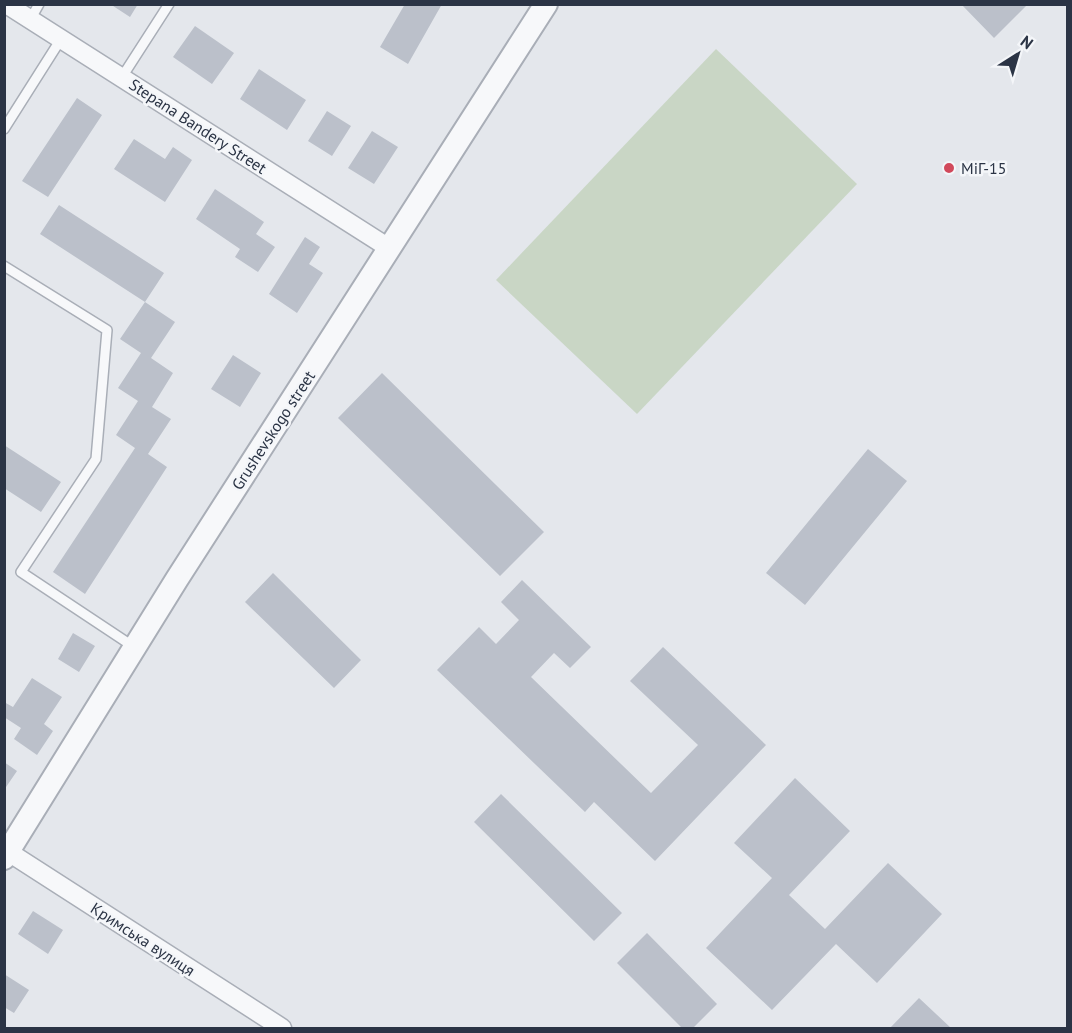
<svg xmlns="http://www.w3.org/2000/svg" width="1072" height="1033" viewBox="0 0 1072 1033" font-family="'PT Sans',sans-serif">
	<rect width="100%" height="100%" fill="#e4e7ec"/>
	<path fill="#c9d6c5" d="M 716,49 L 857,184 L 637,414 L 496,280 Z"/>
	<path fill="#bbc0ca" d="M 110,4 L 138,4 L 130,17 Z
		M 405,4 L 442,4 L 408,64 L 380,47 Z
		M 961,4 L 1028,4 L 994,38 Z
		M 195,26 L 234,53 L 212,84 L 173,57 Z
		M 259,69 L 306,100 L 287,130 L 240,99 Z
		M 77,98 L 102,115 L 48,197 L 22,181 Z
		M 327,111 L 351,126 L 332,156 L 308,141 Z
		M 372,131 L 398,147 L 374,184 L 348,168 Z
		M 134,139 L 165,159 L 173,147 L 192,160 L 165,202 L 114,169 Z
		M 215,189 L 264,222 L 256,234 L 275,247 L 258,272 L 235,257 L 240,249 L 196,219 Z
		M 59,205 L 164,273 L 145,302 L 175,322 L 151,358 L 173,373 L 152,407 L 171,419 L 148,454 L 167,467 L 85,594 L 53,572 L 135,448 L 116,435 L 138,401 L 118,388 L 141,353 L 120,339 L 145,302 L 40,234 Z
		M 305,237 L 320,247 L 309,264 L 323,273 L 297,313 L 269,294 Z
		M 233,355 L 261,373 L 240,407 L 211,389 Z
		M 382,373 L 544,532 L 500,576 L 338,418 Z
		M 4,445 L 61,482 L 41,512 L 4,488 Z
		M 868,449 L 907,481 L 805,605 L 766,573 Z
		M 273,573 L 361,660 L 334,688 L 245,602 Z
		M 522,580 L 591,647 L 570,668 L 554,653 L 531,677 L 651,793 L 698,745 L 630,681 L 663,647 L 766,745 L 655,861 L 594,802 L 585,812 L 437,670 L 479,627 L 496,644 L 519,620 L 501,602 Z
		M 73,633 L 95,646 L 79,672 L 58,659 Z
		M 32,678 L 62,697 L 44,724 L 53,731 L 37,755 L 14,739 L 21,728 L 4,717 L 4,702 L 13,707 Z
		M 4,762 L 17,771 L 4,790 Z
		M 795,778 L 850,831 L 789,895 L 825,929 L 888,863 L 942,914 L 877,983 L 836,944 L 772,1010 L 706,948 L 772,878 L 734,843 Z
		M 501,794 L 622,913 L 594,941 L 474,822 Z
		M 33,911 L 63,930 L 48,954 L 18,934 Z
		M 647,933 L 717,1004 L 693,1028 L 682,1028 L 617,963 Z
		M 4,974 L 29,990 L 14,1013 L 4,1007 Z
		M 919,998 L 951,1028 L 890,1028 Z"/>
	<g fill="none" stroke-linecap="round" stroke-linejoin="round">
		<g stroke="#a9aeb7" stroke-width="12">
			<path id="service" d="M 30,20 L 39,4
				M 122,77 L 169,4
				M 4,129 L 61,39
				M 4,266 L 107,330 L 96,459 L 21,572 L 134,647"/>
		</g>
		<g stroke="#a9aeb7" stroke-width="21">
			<path id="minor" d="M 6,4 L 389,248
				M 4,849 L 282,1028"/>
		</g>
		<g stroke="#a9aeb7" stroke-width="26">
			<path id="tertiary" d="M 4,858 L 177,579 L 546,4"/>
		</g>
		<use href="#service" stroke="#f7f8fa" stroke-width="9"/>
		<use href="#minor" stroke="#f7f8fa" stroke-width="18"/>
		<use href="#tertiary" stroke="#f7f8fa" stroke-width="22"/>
	</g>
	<circle fill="#d1495b" stroke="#f4f6f9" stroke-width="2" cx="949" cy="168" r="6"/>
	<g text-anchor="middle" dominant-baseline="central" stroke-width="5" stroke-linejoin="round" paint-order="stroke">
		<g font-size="16" fill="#2b3445" stroke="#f4f6f9">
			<text transform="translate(198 126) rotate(33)">Stepana Bandery Street</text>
			<text transform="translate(273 430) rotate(-57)">Grushevskogo street</text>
			<text transform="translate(143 939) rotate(33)">Кримська вулиця</text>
		</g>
		<g font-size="16" fill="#2b3445" stroke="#f4f6f9" text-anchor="start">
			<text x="961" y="168">МіГ-15</text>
		</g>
	</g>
	<rect width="1072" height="1033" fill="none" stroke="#2b3445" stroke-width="12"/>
	<g transform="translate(1018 54) rotate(37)" stroke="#f4f6f9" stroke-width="4.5" paint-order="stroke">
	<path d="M0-4.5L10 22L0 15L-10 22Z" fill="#2b3445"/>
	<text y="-9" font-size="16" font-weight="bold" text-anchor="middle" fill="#2b3445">N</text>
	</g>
</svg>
